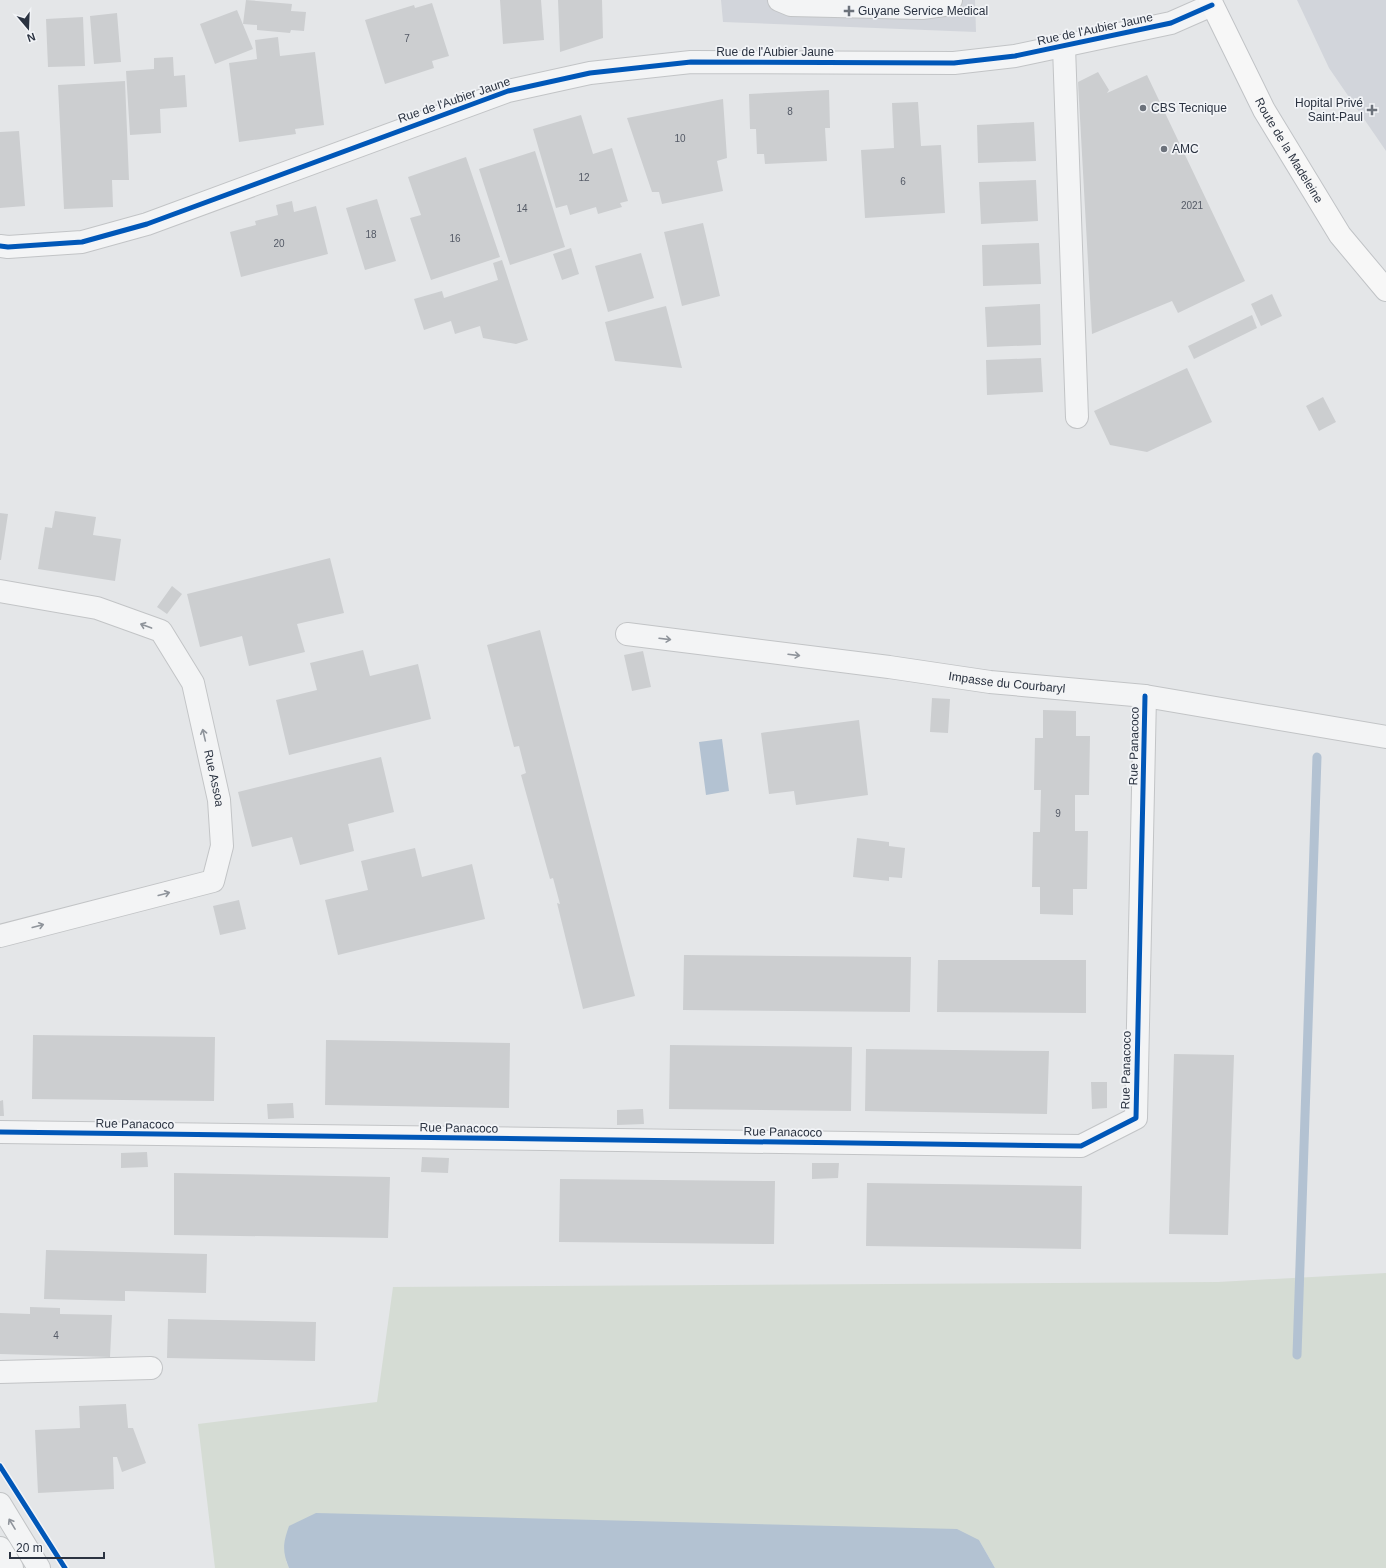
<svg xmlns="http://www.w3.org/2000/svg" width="1386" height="1568" viewBox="0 0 1386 1568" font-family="Arial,sans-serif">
	<rect width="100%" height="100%" fill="#e4e6e8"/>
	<path fill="#d2d5db" d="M 721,0 L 975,0 L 976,32 L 723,22 Z
		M 1297,0 L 1386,0 L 1386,151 L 1329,68 Z"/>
	<path fill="#d5dcd4" d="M 1386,1273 L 1386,1568 L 995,1568 L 979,1540 L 286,1561 L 289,1568 L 215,1568 L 198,1424 L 377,1402 L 393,1287 L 1218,1282 Z"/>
	<path fill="#b3c2d2" d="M 722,739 L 729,791 L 706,795 L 699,742 Z
		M 316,1513 L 957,1529 L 979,1540 L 995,1568 L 289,1568 C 282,1551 283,1543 289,1526 Z"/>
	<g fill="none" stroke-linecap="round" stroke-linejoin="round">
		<path stroke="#b3c2d2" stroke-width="9" d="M 1297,1355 L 1317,757"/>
	</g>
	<path fill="#ccced0" d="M 246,0 L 292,4 L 291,11 L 306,12 L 304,31 L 291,30 L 290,33 L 257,30 L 257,25 L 243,24 Z
		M 500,0 L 541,0 L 544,40 L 503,44 Z
		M 558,0 L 602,0 L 603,38 L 560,52 Z
		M 432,3 L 449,56 L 432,61 L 434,68 L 385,84 L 365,20 L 414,5 L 415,8 Z
		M 237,10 L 253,49 L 215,64 L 200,24 Z
		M 117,13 L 121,62 L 94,64 L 90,16 Z
		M 83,17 L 85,66 L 48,67 L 46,19 Z
		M 278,37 L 280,56 L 315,52 L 324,125 L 295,129 L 296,134 L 239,142 L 229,63 L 257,59 L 255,40 Z
		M 173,57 L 174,76 L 185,75 L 187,107 L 160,109 L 161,133 L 130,135 L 126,71 L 154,69 L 154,58 Z
		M 1098,72 L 1109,90 L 1107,93 L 1147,75 L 1245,281 L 1178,313 L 1172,301 L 1092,334 L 1078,82 Z
		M 125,81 L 129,180 L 112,180 L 113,207 L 64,209 L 58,85 Z
		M 829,90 L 830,128 L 825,128 L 827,161 L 765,164 L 764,154 L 757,154 L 756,129 L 750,129 L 749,94 Z
		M 723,99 L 727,158 L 717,161 L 723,191 L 662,204 L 659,192 L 652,192 L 627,118 Z
		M 918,102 L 921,146 L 941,145 L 945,213 L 865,218 L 861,150 L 894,148 L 892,103 Z
		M 581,115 L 593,154 L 612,148 L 628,201 L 620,203 L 622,207 L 598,214 L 596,207 L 570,215 L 567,205 L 556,208 L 533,129 Z
		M 1034,122 L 1036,161 L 978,163 L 977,125 Z
		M 19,131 L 25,206 L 0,208 L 0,132 Z
		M 535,151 L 565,247 L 510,265 L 479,169 Z
		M 466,157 L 500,257 L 431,280 L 410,218 L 421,215 L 408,177 Z
		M 1036,180 L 1038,221 L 981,224 L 979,182 Z
		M 377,199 L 396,261 L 365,270 L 346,208 Z
		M 292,201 L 294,212 L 316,206 L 328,254 L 241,277 L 230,232 L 256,225 L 255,221 L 278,215 L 276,205 Z
		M 703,223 L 720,296 L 682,306 L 664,232 Z
		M 1039,243 L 1041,284 L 983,286 L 982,245 Z
		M 571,248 L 579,274 L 562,280 L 553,254 Z
		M 641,253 L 654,298 L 608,312 L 595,266 Z
		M 502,260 L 528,340 L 516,344 L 483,338 L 480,326 L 455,334 L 451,321 L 424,330 L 414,299 L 442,291 L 444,298 L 498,280 L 493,263 Z
		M 1272,294 L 1282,316 L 1261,326 L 1251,304 Z
		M 1040,304 L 1041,345 L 987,347 L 985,307 Z
		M 666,306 L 682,368 L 615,361 L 605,322 Z
		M 1252,315 L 1257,328 L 1194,359 L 1188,346 Z
		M 1041,358 L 1043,392 L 987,395 L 986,360 Z
		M 1187,368 L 1212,422 L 1147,452 L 1110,445 L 1094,411 Z
		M 1323,397 L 1336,422 L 1319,431 L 1306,406 Z
		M 55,511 L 96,517 L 93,535 L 121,539 L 115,581 L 38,569 L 45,527 L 52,528 Z
		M 0,513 L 8,514 L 1,560 L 0,560 Z
		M 330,558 L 344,613 L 297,624 L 305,652 L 249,666 L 242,636 L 200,647 L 187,594 Z
		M 172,586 L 182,594 L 167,614 L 157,607 Z
		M 540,630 L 635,996 L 583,1009 L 557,903 L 560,904 L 553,878 L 550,879 L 521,775 L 526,773 L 519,746 L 514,747 L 487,645 Z
		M 363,650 L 370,676 L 418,664 L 431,719 L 289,755 L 276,700 L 317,690 L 310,663 Z
		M 643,651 L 651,687 L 632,691 L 624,655 Z
		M 932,698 L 950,699 L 948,733 L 930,732 Z
		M 1043,710 L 1076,711 L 1076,736 L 1090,736 L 1089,795 L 1075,795 L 1075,831 L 1088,831 L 1087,889 L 1073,889 L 1073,915 L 1040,914 L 1040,887 L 1032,887 L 1033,832 L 1040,832 L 1041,790 L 1034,790 L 1035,738 L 1043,738 Z
		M 859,720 L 868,795 L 796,805 L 794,791 L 769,794 L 761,733 Z
		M 381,757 L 394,812 L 348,824 L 354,851 L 300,865 L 292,837 L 252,847 L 238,792 Z
		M 857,838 L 889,842 L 889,846 L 905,848 L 902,878 L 889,877 L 889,881 L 853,877 Z
		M 415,848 L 422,877 L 472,864 L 485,919 L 338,955 L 325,900 L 368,890 L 361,861 Z
		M 239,900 L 246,929 L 220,935 L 213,906 Z
		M 684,955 L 911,957 L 910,1012 L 683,1010 Z
		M 938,960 L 1086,960 L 1086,1013 L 937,1012 Z
		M 33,1035 L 215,1037 L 214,1101 L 32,1099 Z
		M 326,1040 L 510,1043 L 509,1108 L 325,1105 Z
		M 670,1045 L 852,1047 L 851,1111 L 669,1109 Z
		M 866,1049 L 1049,1051 L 1047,1114 L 865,1111 Z
		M 1174,1054 L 1234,1055 L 1228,1235 L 1169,1234 Z
		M 1091,1082 L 1107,1082 L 1107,1108 L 1092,1109 Z
		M 3,1100 L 4,1116 L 0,1116 L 0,1101 Z
		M 293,1103 L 294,1118 L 268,1119 L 267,1104 Z
		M 643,1109 L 644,1124 L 617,1125 L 617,1110 Z
		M 147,1152 L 148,1167 L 121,1168 L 121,1153 Z
		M 422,1157 L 449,1158 L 448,1173 L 421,1172 Z
		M 812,1163 L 839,1163 L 838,1178 L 812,1179 Z
		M 174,1173 L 390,1177 L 388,1238 L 174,1235 Z
		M 560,1179 L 775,1181 L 774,1244 L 559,1242 Z
		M 867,1183 L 1082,1186 L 1081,1249 L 866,1246 Z
		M 46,1250 L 207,1254 L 206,1293 L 125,1291 L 125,1301 L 44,1299 Z
		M 30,1307 L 60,1308 L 60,1314 L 112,1315 L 110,1357 L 0,1354 L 0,1313 L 30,1314 Z
		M 168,1319 L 316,1322 L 315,1361 L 167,1358 Z
		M 126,1404 L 128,1428 L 133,1428 L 146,1463 L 122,1472 L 117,1457 L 113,1457 L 114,1489 L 38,1493 L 35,1430 L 80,1428 L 79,1406 Z"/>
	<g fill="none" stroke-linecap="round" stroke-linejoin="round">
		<g stroke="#c2c4c6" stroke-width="24">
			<g id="minor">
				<path d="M 779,0 L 791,5 L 922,8 L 944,5 L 951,0"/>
				<path d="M 1064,47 L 1077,417"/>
				<path d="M 0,246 L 8,247 L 82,242 L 147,224 L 508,91 L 590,73 L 691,62 L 954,63 L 1015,56 L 1171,23 L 1212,5"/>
				<path id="s1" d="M 0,591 L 97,608 L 161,631 L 193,683 L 219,800 L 222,846 L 213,881 L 0,936"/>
				<path id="s2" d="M 627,634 L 889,667 L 990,682 L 1145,696 L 1386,737"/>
				<path d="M 0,1132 L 1081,1146 L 1136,1118 L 1145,696"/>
				<path d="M 0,1372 L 151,1368"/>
				<path d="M 0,1504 L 39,1568"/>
				<path d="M 0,1548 L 12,1568"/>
			</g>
		</g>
		<g stroke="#c0c3c6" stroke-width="24">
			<g id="major">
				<path id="s3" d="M 1210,0 L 1264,110 L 1340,235 L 1386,290"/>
			</g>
		</g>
		<use href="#minor" stroke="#f3f4f5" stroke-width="22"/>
		<use href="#major" stroke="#f7f7f7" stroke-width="22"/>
		<g stroke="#f2f4f7" stroke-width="8">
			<path id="cycleway" d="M 0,246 L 8,247 L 82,242 L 147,224 L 508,91 L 590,73 L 691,62 L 954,63 L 1015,56 L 1171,23 L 1212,5
				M 0,1132 L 1081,1146 L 1136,1118 L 1145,696
				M 0,1466 L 65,1568"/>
		</g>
		<use href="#cycleway" stroke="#0057b8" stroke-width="5"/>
	</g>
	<defs><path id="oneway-shaft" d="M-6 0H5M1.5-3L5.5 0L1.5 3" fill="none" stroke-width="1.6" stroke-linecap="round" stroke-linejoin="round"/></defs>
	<g stroke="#8f949b">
		<use href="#oneway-shaft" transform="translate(146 626) rotate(-160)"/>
		<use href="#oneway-shaft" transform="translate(665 639) rotate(7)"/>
		<use href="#oneway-shaft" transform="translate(794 655) rotate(7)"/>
		<use href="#oneway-shaft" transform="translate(204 735) rotate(-103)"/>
		<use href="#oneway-shaft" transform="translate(164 894) rotate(-15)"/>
		<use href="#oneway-shaft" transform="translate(38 926) rotate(-15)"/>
		<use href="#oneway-shaft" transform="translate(12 1524) rotate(-121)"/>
	</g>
	<g fill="#6c727b" stroke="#f2f4f7" stroke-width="1.5">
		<path d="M847 5h4v4h4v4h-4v4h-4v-4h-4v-4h4z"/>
		<circle cx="1143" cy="108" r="4"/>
		<path d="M1370 104h4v4h4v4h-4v4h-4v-4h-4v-4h4z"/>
		<circle cx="1164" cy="149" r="4"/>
	</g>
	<g text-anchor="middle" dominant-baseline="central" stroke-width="3.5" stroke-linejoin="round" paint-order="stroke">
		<g font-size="10" fill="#545a66">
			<text x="407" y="38">7</text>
			<text x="790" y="111">8</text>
			<text x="680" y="138">10</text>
			<text x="584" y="177">12</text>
			<text x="903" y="181">6</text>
			<text x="1192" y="205">2021</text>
			<text x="522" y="208">14</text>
			<text x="371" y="234">18</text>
			<text x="455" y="238">16</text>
			<text x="279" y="243">20</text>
			<text x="1058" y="813">9</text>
			<text x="56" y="1335">4</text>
		</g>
		<g font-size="12" fill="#2b3341" stroke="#f2f4f7" text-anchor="start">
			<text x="858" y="11">Guyane Service Medical</text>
			<text x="1363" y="103" text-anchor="end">Hopital Privé<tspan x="1363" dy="14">Saint-Paul</tspan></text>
			<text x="1151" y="108">CBS Tecnique</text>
			<text x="1172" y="149">AMC</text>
		</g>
		<g font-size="12" fill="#2b3341" stroke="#f2f4f7">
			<text transform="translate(1095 29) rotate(-12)">Rue de l'Aubier Jaune</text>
			<text x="775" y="52">Rue de l'Aubier Jaune</text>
			<text transform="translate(454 100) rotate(-19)">Rue de l'Aubier Jaune</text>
			<text stroke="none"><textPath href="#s3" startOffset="170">Route de la Madeleine</textPath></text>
			<text stroke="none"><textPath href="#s2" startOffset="383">Impasse du Courbaryl</textPath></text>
			<text transform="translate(1134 746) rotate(-89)">Rue Panacoco</text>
			<text stroke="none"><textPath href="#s1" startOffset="325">Rue Assoa</textPath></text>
			<text transform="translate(1126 1070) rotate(-89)">Rue Panacoco</text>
			<text transform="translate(135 1124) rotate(1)">Rue Panacoco</text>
			<text transform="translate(459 1128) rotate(1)">Rue Panacoco</text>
			<text transform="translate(783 1132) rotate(1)">Rue Panacoco</text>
		</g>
	</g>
	<g transform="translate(28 28) rotate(161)" stroke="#f2f4f7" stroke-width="3" paint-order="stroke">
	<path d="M0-3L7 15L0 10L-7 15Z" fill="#2b3341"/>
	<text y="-6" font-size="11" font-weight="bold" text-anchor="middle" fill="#2b3341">N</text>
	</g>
	<path d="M10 1552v6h94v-6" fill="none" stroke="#2b3341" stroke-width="2"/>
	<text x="16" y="1552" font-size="12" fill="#2b3341" stroke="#f2f4f7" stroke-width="3" paint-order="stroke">20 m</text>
</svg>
